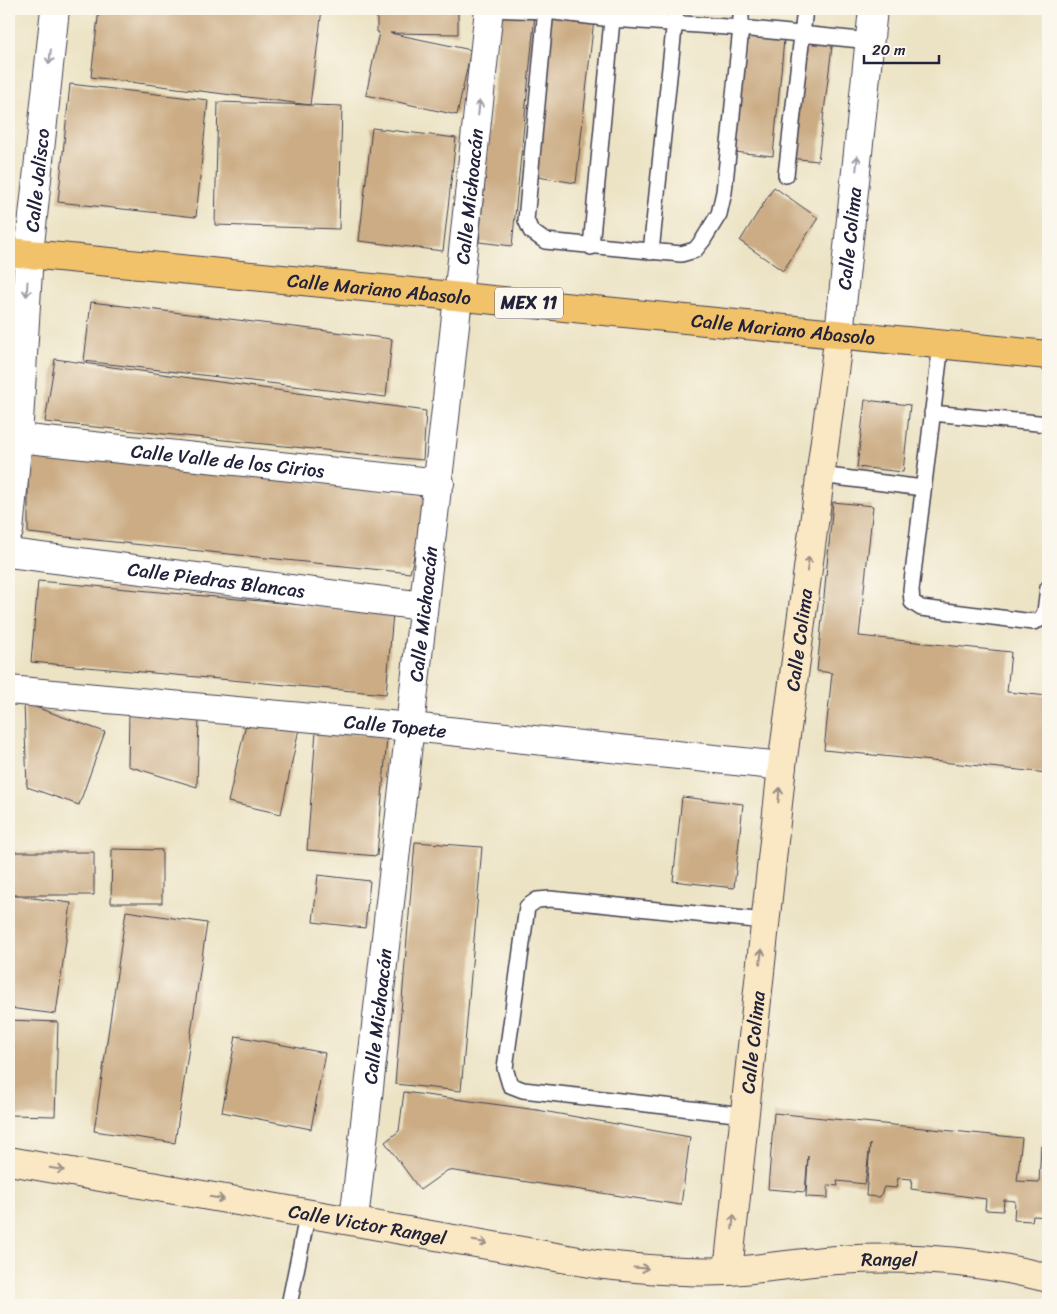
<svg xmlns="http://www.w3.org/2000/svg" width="1057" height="1314" viewBox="0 0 1057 1314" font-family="Sriracha,sans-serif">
	<rect width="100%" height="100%" fill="#fbf7ec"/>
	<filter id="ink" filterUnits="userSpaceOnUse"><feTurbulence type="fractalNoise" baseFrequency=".02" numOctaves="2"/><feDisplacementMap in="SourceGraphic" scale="10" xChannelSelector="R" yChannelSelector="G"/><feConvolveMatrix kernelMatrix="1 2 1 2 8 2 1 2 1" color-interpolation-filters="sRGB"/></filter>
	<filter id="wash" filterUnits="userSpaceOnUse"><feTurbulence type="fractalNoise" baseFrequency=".0096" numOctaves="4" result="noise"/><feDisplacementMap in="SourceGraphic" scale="20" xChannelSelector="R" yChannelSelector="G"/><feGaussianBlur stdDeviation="1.12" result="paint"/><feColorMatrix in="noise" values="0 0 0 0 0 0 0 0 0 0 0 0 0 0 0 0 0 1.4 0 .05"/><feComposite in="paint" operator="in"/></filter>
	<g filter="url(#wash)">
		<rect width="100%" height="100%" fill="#ece3c4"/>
		<g id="blocks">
			<path fill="#cbac84" d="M 99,9 L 322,9 L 310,105 L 91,77 Z
				M 377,9 L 458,9 L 458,34 L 390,33 L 471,50 L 457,115 L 366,95 L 379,32 L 377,32 Z
				M 501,11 L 535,14 L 512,246 L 479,242 Z
				M 549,14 L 594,19 L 576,183 L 531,176 Z
				M 803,35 L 833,38 L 818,161 L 789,158 Z
				M 745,36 L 784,40 L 773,156 L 734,152 Z
				M 70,84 L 208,100 L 196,217 L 58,202 Z
				M 218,102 L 342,106 L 339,229 L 215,225 Z
				M 372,128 L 456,138 L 443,251 L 359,241 Z
				M 774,187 L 818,218 L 783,271 L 740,241 Z
				M 91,302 L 392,339 L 386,397 L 84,361 Z
				M 55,359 L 426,411 L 423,460 L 45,422 Z
				M 865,400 L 910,405 L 903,472 L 857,467 Z
				M 28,451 L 428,495 L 410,573 L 28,533 Z
				M 833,502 L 873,506 L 859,636 L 1011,652 L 1007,692 L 1048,696 L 1048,773 L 824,750 L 832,673 L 817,671 Z
				M 38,581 L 393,613 L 386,694 L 31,662 Z
				M 24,703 L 105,732 L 79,805 L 27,787 Z
				M 129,713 L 199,716 L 197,787 L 128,766 Z
				M 246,724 L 300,724 L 281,814 L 228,802 Z
				M 316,731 L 387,737 L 377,856 L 307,850 Z
				M 682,797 L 743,804 L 734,888 L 673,881 Z
				M 415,842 L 482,847 L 461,1091 L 395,1084 Z
				M 112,849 L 162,850 L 162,903 L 111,903 Z
				M 12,852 L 94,852 L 94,895 L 12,895 Z
				M 318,875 L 370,881 L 365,928 L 313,922 Z
				M 9,895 L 71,903 L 56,1014 L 9,1008 Z
				M 126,911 L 207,923 L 175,1143 L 94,1131 Z
				M 9,1020 L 58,1022 L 55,1116 L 9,1115 Z
				M 236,1036 L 325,1053 L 311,1129 L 222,1112 Z
				M 404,1092 L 537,1110 L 690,1137 L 681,1205 L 448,1170 L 420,1190 L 385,1142 L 399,1131 Z
				M 774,1113 L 1022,1138 L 1017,1181 L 1039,1182 L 1041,1146 L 1048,1146 L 1048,1217 L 1033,1216 L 1032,1221 L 1014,1220 L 1015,1201 L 1004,1200 L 1003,1211 L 985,1210 L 986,1199 L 911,1189 L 912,1179 L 898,1178 L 896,1188 L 884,1187 L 880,1197 L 866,1196 L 870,1144 L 865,1184 L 837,1181 L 838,1186 L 828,1185 L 828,1198 L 806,1197 L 808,1156 L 805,1192 L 768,1189 Z"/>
		</g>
	</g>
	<g filter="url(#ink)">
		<use href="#blocks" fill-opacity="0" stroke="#403f50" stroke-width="1"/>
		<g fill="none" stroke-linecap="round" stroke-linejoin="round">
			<g stroke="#403f50" stroke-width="18">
				<path id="lane" d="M 489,9 L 546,11 L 612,19 L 741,28 L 870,41
					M 546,9 L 526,220 L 531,231 L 545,241 L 681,254 L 695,250 L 703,240 L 719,214 L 724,192 L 741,28 L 741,9
					M 786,175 L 805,9
					M 591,247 L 613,9
					M 651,252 L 676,9
					M 941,344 L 911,590 L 912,602 L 921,608 L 1033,622 L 1041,619 L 1045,612 L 1048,588
					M 932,413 L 1048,424
					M 820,475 L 923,488
					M 744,1115 L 523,1090 L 510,1085 L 505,1068 L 527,907 L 537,900 L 550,899 L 765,921
					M 289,1305 L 308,1212"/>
			</g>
			<g stroke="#403f50" stroke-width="30">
				<g id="street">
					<path id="s1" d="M 839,334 L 873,9"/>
					<path id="s2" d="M 18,438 L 440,483"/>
					<path id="s3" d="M 9,531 L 18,438 L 29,254 L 55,9"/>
					<path id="s4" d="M 9,553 L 423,606"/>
					<path id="s5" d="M 9,690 L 411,727 L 782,766"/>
					<path id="s6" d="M 354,1220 C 400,816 447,413 489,9"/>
				</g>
			</g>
			<g stroke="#403f50" stroke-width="30">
				<g id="secondary">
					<path id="s7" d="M 9,1161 L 596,1264 C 640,1269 685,1273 728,1271 C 765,1269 801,1262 838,1260 C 908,1256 980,1260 1048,1278"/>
					<path id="s8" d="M 728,1271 L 782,766 L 839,334"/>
				</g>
			</g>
			<g stroke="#403f50" stroke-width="30">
				<g id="primary">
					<path id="s9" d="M 9,252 L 1048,355"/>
				</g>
			</g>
			<use href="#lane" stroke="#fff" stroke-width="15"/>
			<use href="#street" stroke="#fff" stroke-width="28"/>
			<use href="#secondary" stroke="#fae7c3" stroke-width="28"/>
			<use href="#primary" stroke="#f2c26a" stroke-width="28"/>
		</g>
		<defs><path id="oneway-shaft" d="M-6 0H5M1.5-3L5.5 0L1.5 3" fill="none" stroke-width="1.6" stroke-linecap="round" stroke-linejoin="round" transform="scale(1.25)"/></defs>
		<g stroke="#9c9ca7">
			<use href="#oneway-shaft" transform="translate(50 57) rotate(96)"/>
			<use href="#oneway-shaft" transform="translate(479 108) rotate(-84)"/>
			<use href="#oneway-shaft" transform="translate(857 163) rotate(-84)"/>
			<use href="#oneway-shaft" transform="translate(27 289) rotate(94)"/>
		</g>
		<g stroke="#998e86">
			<use href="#oneway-shaft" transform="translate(808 564) rotate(-82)"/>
			<use href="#oneway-shaft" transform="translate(779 795) rotate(-84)"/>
			<use href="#oneway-shaft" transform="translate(761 956) rotate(-84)"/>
			<use href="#oneway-shaft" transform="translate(57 1169) rotate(10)"/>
			<use href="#oneway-shaft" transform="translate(217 1198) rotate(9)"/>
			<use href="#oneway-shaft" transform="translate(733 1222) rotate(-84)"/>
			<use href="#oneway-shaft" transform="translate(480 1242) rotate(10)"/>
			<use href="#oneway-shaft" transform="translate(641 1268) rotate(4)"/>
		</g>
	</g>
	<g text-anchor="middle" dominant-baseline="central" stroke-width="5" stroke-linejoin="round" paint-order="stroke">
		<rect fill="#fbf7ec" stroke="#636270" stroke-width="1" x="495" y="287.5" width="68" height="31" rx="4"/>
		<g font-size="18" font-weight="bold" fill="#22223b">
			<text x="529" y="303">MEX 11</text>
		</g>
		<g font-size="19" fill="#22223b" stroke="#fbf7ec">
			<text stroke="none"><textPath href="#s3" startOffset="352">Calle Jalisco</textPath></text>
			<text stroke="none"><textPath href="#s6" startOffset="1030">Calle Michoacán</textPath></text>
			<text stroke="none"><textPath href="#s1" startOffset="96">Calle Colima</textPath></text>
			<text stroke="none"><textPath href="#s9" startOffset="372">Calle Mariano Abasolo</textPath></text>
			<text stroke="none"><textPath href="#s9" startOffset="778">Calle Mariano Abasolo</textPath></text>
			<text stroke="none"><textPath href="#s2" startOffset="211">Calle Valle de los Cirios</textPath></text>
			<text stroke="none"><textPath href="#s4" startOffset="209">Calle Piedras Blancas</textPath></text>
			<text stroke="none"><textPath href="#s6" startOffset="610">Calle Michoacán</textPath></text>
			<text stroke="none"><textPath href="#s8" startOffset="635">Calle Colima</textPath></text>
			<text stroke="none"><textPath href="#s5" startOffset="388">Calle Topete</textPath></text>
			<text stroke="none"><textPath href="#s6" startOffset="205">Calle Michoacán</textPath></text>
			<text stroke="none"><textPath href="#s8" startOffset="230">Calle Colima</textPath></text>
			<text stroke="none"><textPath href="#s7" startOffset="364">Calle Victor Rangel</textPath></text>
			<text stroke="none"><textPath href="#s7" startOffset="890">Rangel</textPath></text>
		</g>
	</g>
	<rect width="1057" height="1314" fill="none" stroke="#fbf7ec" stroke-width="30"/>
	<path d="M864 55v8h75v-8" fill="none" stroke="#22223b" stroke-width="2.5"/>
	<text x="872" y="55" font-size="15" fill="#22223b" stroke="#fbf7ec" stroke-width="4" paint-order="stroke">20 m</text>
</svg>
